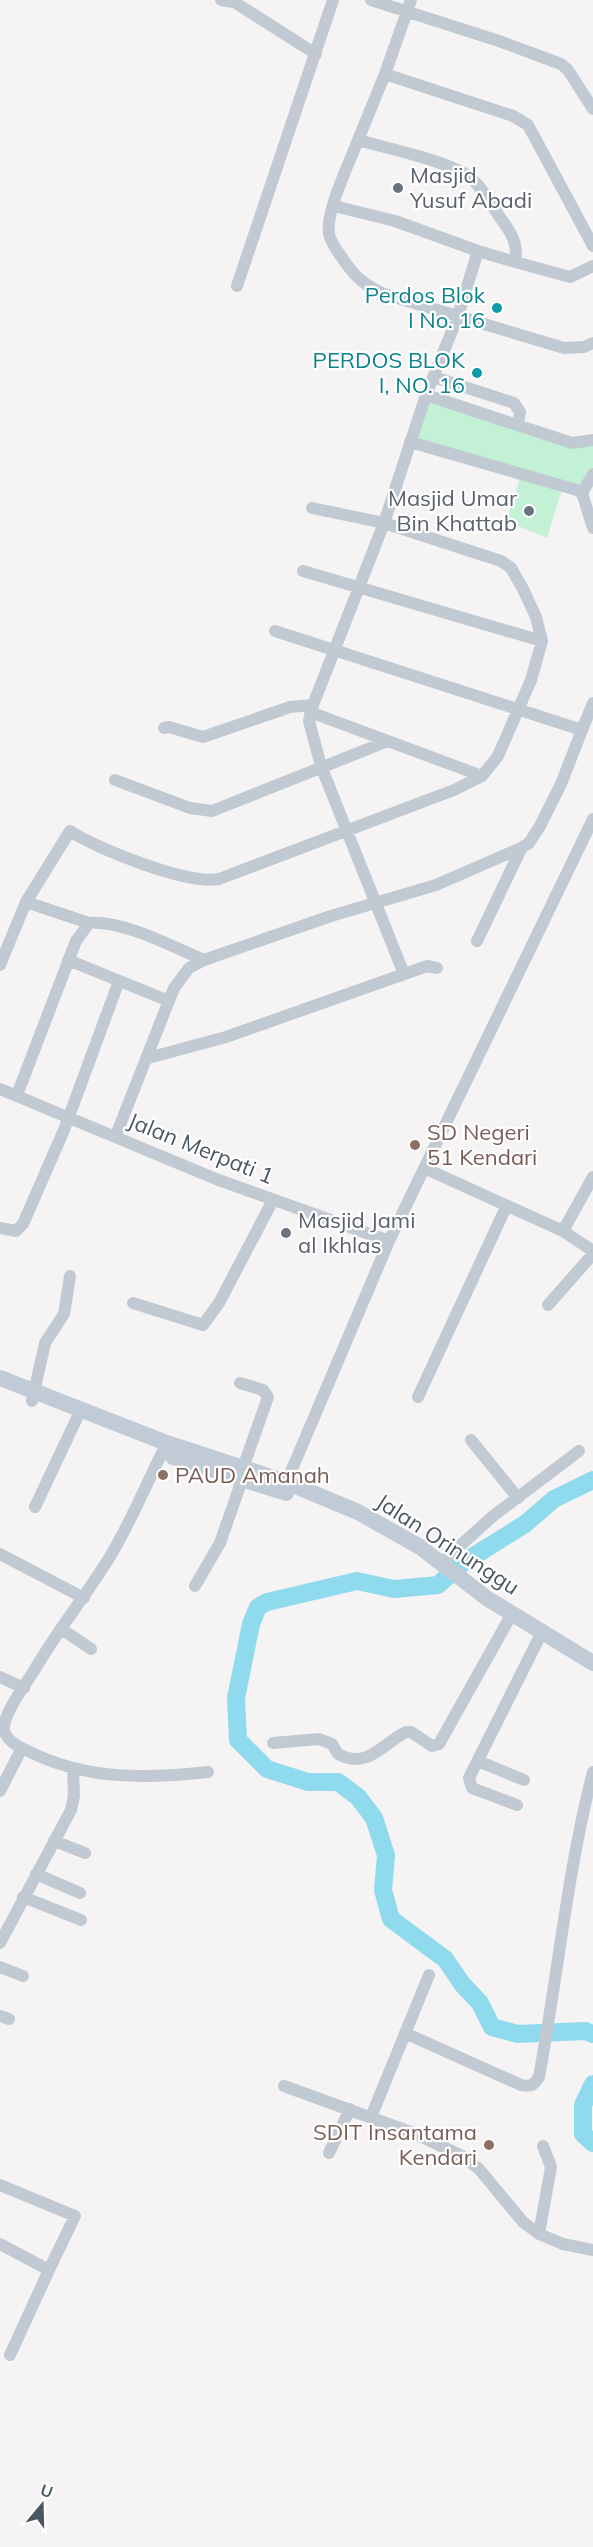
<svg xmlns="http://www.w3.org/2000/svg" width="593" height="2547" viewBox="0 0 593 2547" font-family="Mulish,sans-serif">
	<rect width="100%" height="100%" fill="#f5f3f3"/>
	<path fill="#c3f1d5" d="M 427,396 L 593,445 L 593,474 L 582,493 L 563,486 L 547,538 L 506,521 L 521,475 L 410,442 Z"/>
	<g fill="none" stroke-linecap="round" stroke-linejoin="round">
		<path stroke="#90daee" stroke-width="18" d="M 251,1624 L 236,1698 L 238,1740 L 267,1769 L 308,1782 L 338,1782 L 358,1797 L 374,1818 L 386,1855 L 383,1890 L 391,1919 L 445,1959 L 463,1985 L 480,2003 L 492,2027 L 518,2034 L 585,2031 L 593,2034
			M 251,1624 L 258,1607 L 267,1602 L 357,1581 L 394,1589 L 438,1585 L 461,1564 L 525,1524 L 554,1499 L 593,1480
			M 593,2084 L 583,2105 L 583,2134 L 593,2143"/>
		<path stroke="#c1cad2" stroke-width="12" d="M 221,0 L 234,2 L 316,54
			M 371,0 L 499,41 L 561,64 L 568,70 L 593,109
			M 385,74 L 513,116 L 528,125 L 593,246
			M 358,140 C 350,162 325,212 329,234 C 331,244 339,253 345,262 C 356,278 366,286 384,294 L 564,348 L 584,347 L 593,343
			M 334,206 L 395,221 L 478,251
			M 515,262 L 570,277 L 593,266
			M 237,286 L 333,0
			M 434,377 L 514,403 L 520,412 L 518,425
			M 426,395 L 572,443 L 593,440
			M 410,442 L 577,490 L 582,493 L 593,528
			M 582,493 L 593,474
			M 312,508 L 384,523 L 313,705 L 309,721 L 321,766 L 404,974
			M 303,571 L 542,641
			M 310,712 L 482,776
			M 164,728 L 169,727 L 203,737 L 290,707 L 313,705
			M 582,730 L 593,703
			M 115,780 L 190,808 L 212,811 L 388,741
			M 26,902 L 89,923
			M 477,941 L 521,849
			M 68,960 L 169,1001
			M 0,965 L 26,902 L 70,831 C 98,849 187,885 219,879 L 454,790 L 482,776 L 498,756 L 531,680 L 542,641 L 536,617 L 523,589 L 511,568 L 501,561 L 384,523 L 426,395 L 458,316 L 478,251 L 515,262 C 519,243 510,231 499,216 C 490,203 482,186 468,176 C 447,161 386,148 358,140 L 385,74 L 411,0
			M 148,1058 L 226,1037 L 427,966 L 437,968
			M 0,1089 L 216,1179 L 389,1241
			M 17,1095 L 76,941 L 89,923 C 123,920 173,947 204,960 L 331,916 L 436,885 L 521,848 L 529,843 L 540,826 L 561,784 L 582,730 L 275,631
			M 116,1135 L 174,988 L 189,968 L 204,960
			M 424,1168 L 563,1231 L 593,1251
			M 0,1228 L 16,1231 L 23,1224 L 64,1130 L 119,981
			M 563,1231 L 593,1177
			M 133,1303 L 203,1325 L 219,1303 L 273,1200
			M 548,1305 L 593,1254
			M 240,1383 L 263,1390 L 268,1397 L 243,1468
			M 418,1397 L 506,1207
			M 32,1401 L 45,1343 L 64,1314 L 70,1276
			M 471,1440 L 518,1498
			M 162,1453 C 145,1487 130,1523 111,1555 C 87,1594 58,1630 35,1669 C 27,1683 3,1713 4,1729 C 5,1739 17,1746 26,1750 C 84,1780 145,1779 208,1772
			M 284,1488 L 389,1241 L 593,819
			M 35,1507 L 77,1418
			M 0,1554 L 84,1598
			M 441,1563 L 493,1516 L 579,1451
			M 195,1586 L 220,1543 L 242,1480
			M 63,1630 L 91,1649
			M 0,1677 L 24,1688
			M 273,1743 L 319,1739 L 332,1744 L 338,1754 C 368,1770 383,1743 406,1732 L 411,1732 L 432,1746 L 439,1744 L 509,1619
			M 478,1761 L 524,1780
			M 0,1791 L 22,1748
			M 517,1805 L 472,1788 L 469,1778 L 539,1638
			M 54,1841 L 85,1853
			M 36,1874 L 80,1893
			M 23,1897 L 81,1920
			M 0,1943 L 71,1810 L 74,1796 L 73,1769
			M 0,1967 L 23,1976
			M 0,2016 L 9,2019
			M 405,2033 L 521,2085 C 531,2087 534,2085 539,2077 C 558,1975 567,1872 593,1772
			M 284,2086 L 416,2134 L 462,2156 L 479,2169 L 523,2222 L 539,2234 L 551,2167 L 543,2146
			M 371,2117 L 429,1975
			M 329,2153 L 350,2109
			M 0,2185 L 75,2216 L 49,2270
			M 539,2234 L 563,2244 L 593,2250
			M 0,2244 L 49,2270 L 10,2355"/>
		<path stroke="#c1cbd6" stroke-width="16" d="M 0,1378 L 164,1442 L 286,1482 L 358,1512 L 420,1547 L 488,1599 L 593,1663
			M 173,1457 L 286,1493"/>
	</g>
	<g fill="#6b7280" stroke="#fff" stroke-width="2">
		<circle cx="398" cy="188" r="6"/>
		<circle cx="529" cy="511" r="6"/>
		<circle cx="286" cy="1233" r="6"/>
	</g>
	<g fill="#0f9aa8" stroke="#fff" stroke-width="2">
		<circle cx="497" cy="308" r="6"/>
		<circle cx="477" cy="373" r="6"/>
	</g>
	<g fill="#8d6e63" stroke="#fff" stroke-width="2">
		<circle cx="415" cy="1145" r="6"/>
		<circle cx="163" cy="1475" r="6"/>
		<circle cx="489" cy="2145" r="6"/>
	</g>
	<g text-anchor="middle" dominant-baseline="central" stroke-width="4.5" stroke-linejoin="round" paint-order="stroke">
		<g font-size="22" fill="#5b616d" stroke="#fff" text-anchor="start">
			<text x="410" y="175">Masjid<tspan x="410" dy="25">Yusuf Abadi</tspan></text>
			<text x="517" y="498" text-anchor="end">Masjid Umar<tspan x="517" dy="25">Bin Khattab</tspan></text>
			<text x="298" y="1220">Masjid Jami<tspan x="298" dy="25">al Ikhlas</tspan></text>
		</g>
		<g font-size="22" fill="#0d838f" stroke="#fff" text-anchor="end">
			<text x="485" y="295">Perdos Blok<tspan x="485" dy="25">I No. 16</tspan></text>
			<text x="465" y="360">PERDOS BLOK<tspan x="465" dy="25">I, NO. 16</tspan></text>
		</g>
		<g font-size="22" fill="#785e54" stroke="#fff" text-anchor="start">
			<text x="427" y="1132">SD Negeri<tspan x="427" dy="25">51 Kendari</tspan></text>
			<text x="175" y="1475">PAUD Amanah</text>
			<text x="477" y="2132" text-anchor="end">SDIT Insantama<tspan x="477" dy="25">Kendari</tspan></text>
		</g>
		<g font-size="22" fill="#4a5661" stroke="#fff">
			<text transform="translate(201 1148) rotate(22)">Jalan Merpati 1</text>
			<text transform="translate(448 1544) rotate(33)">Jalan Orinunggu</text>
		</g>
	</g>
	<g transform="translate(42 2505) rotate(19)" stroke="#ffffff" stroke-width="4.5" paint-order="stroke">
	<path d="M0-4.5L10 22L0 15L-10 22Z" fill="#4a5661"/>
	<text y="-9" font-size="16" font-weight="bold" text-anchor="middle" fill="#4a5661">U</text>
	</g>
</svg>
